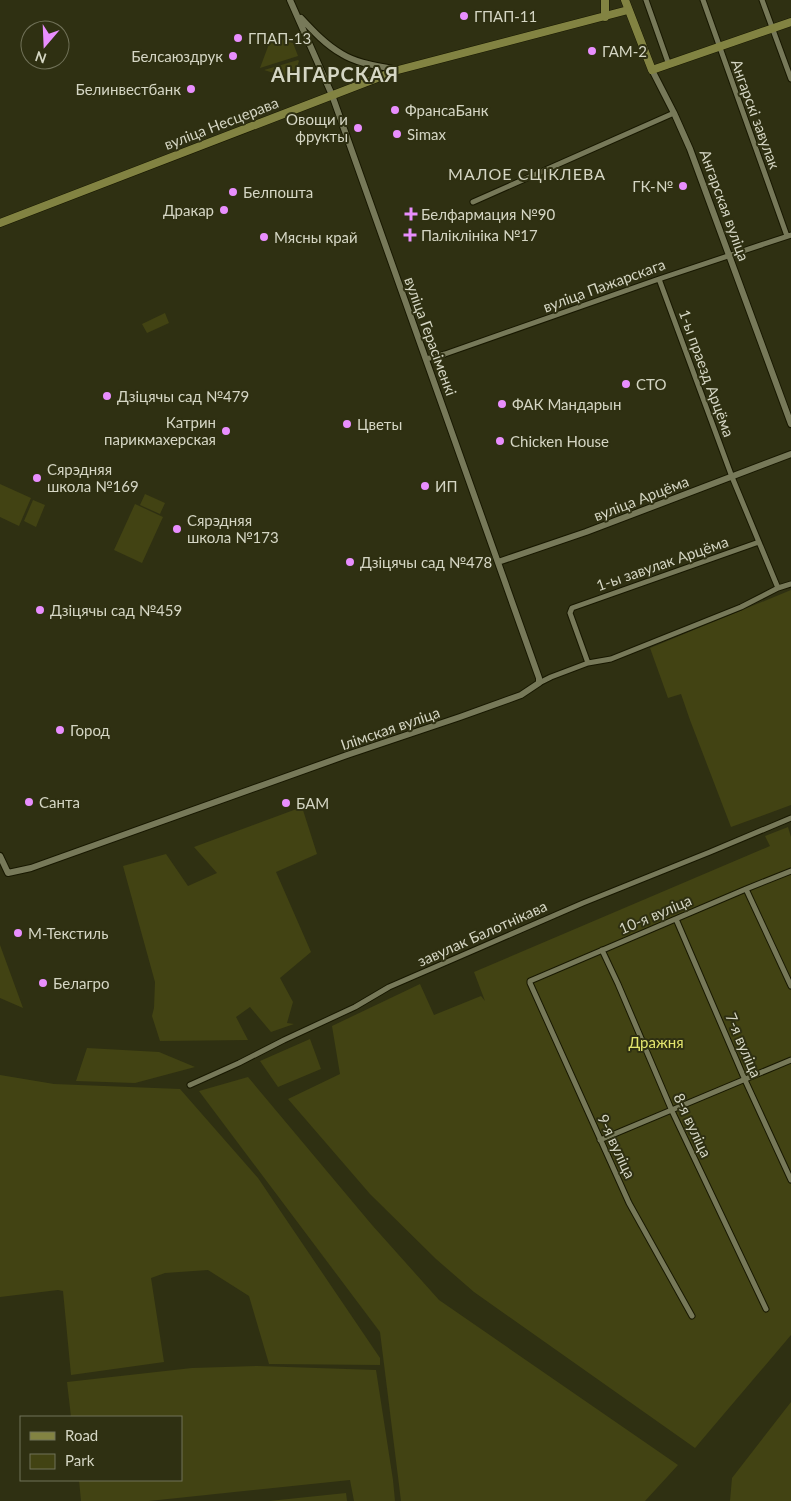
<svg xmlns="http://www.w3.org/2000/svg" width="791" height="1501" viewBox="0 0 791 1501" font-family="Lato,sans-serif">
	<rect width="100%" height="100%" fill="#2f3012"/>
	<path fill="#424313" d="M 272,36 L 293,43 L 298,56 L 260,68 Z
		M 298,60 L 299,61 L 293,79 L 264,70 Z
		M 165,313 L 169,323 L 147,333 L 142,324 Z
		M 0,484 L 31,498 L 19,526 L 0,517 Z
		M 145,494 L 165,503 L 160,514 L 140,505 Z
		M 33,500 L 45,505 L 36,527 L 24,521 Z
		M 135,504 L 163,517 L 142,563 L 114,550 Z
		M 791,590 L 791,805 L 731,827 L 690,720 L 681,694 L 668,698 L 650,648 Z
		M 302,807 L 317,854 L 276,872 L 311,952 L 280,978 L 293,1002 L 287,1023 L 294,1024 L 271,1032 L 250,1007 L 236,1017 L 248,1040 L 160,1041 L 152,1016 L 154,1008 L 155,982 L 123,866 L 166,854 L 188,886 L 217,873 L 194,847 Z
		M 788,827 L 791,837 L 791,1335 L 695,1448 L 474,1292 L 436,1259 L 370,1194 L 288,1099 L 340,1074 L 332,1026 L 420,984 L 434,1015 L 481,996 L 485,1001 L 474,972 L 770,846 L 765,836 Z
		M 0,945 L 23,1008 L 0,998 Z
		M 310,1039 L 321,1069 L 278,1087 L 260,1061 Z
		M 87,1048 L 159,1052 L 195,1067 L 135,1083 L 76,1081 Z
		M 0,1075 L 54,1084 L 180,1089 L 258,1178 L 380,1358 L 380,1365 L 269,1364 L 249,1296 L 208,1270 L 165,1273 L 151,1278 L 164,1362 L 71,1375 L 63,1291 L 58,1290 L 0,1297 Z
		M 248,1077 L 372,1225 L 439,1300 L 678,1465 L 645,1501 L 401,1501 L 380,1332 L 199,1091 Z
		M 258,1366 L 376,1370 L 393,1480 L 395,1501 L 354,1501 L 350,1480 L 149,1501 L 81,1501 L 79,1480 L 181,1480 L 181,1417 L 71,1417 L 67,1382 L 192,1368 Z
		M 791,1402 L 791,1501 L 730,1501 L 732,1478 Z
		M 346,1493 L 347,1501 L 269,1501 Z"/>
	<g fill="none" stroke-linecap="round" stroke-linejoin="round">
		<g stroke="#181800" stroke-width="7">
			<path id="minor" d="M 646,0 L 669,65
				M 703,0 L 787,236
				M 762,0 L 791,79
				M 473,202 L 674,113
				M 659,279 L 732,477 L 778,588
				M 426,359 L 445,354 L 659,279 L 791,235
				M 588,663 L 570,613 L 572,608 L 759,542
				M 539,683 L 551,677 L 588,663 L 611,659 L 741,607 L 778,588 L 791,584
				M 746,889 L 791,986
				M 676,919 L 745,1080 L 791,1180
				M 602,950 L 618,984 L 672,1111 L 766,1309
				M 190,1085 L 239,1063 L 284,1040 L 355,1007 L 389,987 L 583,903 L 710,852 L 791,818
				M 600,1140 L 791,1060
				M 692,1316 L 629,1203 L 530,983 L 530,981 L 746,889 L 791,871"/>
		</g>
		<g stroke="#181800" stroke-width="8">
			<path id="tertiary" d="M 301,18 C 313,31 326,45 342,54 C 358,64 380,66 398,70
				M 652,70 L 674,113 L 690,149 L 791,424
				M 498,562 L 586,532 L 791,454
				M 0,856 L 8,873 L 31,868 L 347,755 L 460,717 L 521,695 L 539,683 L 539,678 L 332,95 L 290,0"/>
		</g>
		<g stroke="#181800" stroke-width="9">
			<path id="secondary" d="M 625,0 L 652,70 L 791,22
				M 605,17 L 605,0
				M 0,223 L 398,70 L 628,10"/>
		</g>
		<use href="#minor" stroke="#777959" stroke-width="5"/>
		<use href="#tertiary" stroke="#777959" stroke-width="6"/>
		<use href="#secondary" stroke="#828342" stroke-width="8"/>
	</g>
	<g fill="#e98efe" stroke="#2f3012" stroke-width="2">
		<circle cx="464" cy="16" r="5"/>
		<circle cx="238" cy="38" r="5"/>
		<circle cx="592" cy="51" r="5"/>
		<circle cx="233" cy="56" r="5"/>
		<circle cx="191" cy="89" r="5"/>
		<circle cx="395" cy="110" r="5"/>
		<circle cx="358" cy="128" r="5"/>
		<circle cx="397" cy="134" r="5"/>
		<circle cx="683" cy="186" r="5"/>
		<circle cx="233" cy="192" r="5"/>
		<circle cx="224" cy="210" r="5"/>
		<path d="M408.5 206.5h5v5h5v5h-5v5h-5v-5h-5v-5h5z"/>
		<path d="M407.5 227.5h5v5h5v5h-5v5h-5v-5h-5v-5h5z"/>
		<circle cx="264" cy="237" r="5"/>
		<circle cx="626" cy="384" r="5"/>
		<circle cx="107" cy="396" r="5"/>
		<circle cx="502" cy="404" r="5"/>
		<circle cx="347" cy="424" r="5"/>
		<circle cx="226" cy="431" r="5"/>
		<circle cx="500" cy="441" r="5"/>
		<circle cx="37" cy="478" r="5"/>
		<circle cx="425" cy="486" r="5"/>
		<circle cx="177" cy="529" r="5"/>
		<circle cx="350" cy="562" r="5"/>
		<circle cx="40" cy="610" r="5"/>
		<circle cx="60" cy="730" r="5"/>
		<circle cx="29" cy="802" r="5"/>
		<circle cx="286" cy="803" r="5"/>
		<circle cx="18" cy="933" r="5"/>
		<circle cx="43" cy="983" r="5"/>
	</g>
	<g text-anchor="middle" dominant-baseline="central" stroke-width="4" stroke-linejoin="round" paint-order="stroke">
		<g font-size="15" fill="#d5d6c4" stroke="#2f3012" text-anchor="start">
			<text x="474" y="16">ГПАП-11</text>
			<text x="248" y="38">ГПАП-13</text>
			<text x="602" y="51">ГАМ-2</text>
			<text x="223" y="56" text-anchor="end">Белсаюздрук</text>
			<text x="181" y="89" text-anchor="end">Белинвестбанк</text>
			<text x="405" y="110">ФрансаБанк</text>
			<text x="348" y="119" text-anchor="end">Овощи и<tspan x="348" dy="17">фрукты</tspan></text>
			<text x="407" y="134">Simax</text>
			<text x="673" y="186" text-anchor="end">ГК-№</text>
			<text x="243" y="192">Белпошта</text>
			<text x="214" y="210" text-anchor="end">Дракар</text>
			<text x="421" y="214">Белфармация №90</text>
			<text x="421" y="235">Паліклініка №17</text>
			<text x="274" y="237">Мясны край</text>
			<text x="636" y="384">СТО</text>
			<text x="117" y="396">Дзіцячы сад №479</text>
			<text x="512" y="404">ФАК Мандарын</text>
			<text x="216" y="422" text-anchor="end">Катрин<tspan x="216" dy="17">парикмахерская</tspan></text>
			<text x="357" y="424">Цветы</text>
			<text x="510" y="441">Chicken House</text>
			<text x="47" y="469">Сярэдняя<tspan x="47" dy="17">школа №169</tspan></text>
			<text x="435" y="486">ИП</text>
			<text x="187" y="520">Сярэдняя<tspan x="187" dy="17">школа №173</tspan></text>
			<text x="360" y="562">Дзіцячы сад №478</text>
			<text x="50" y="610">Дзіцячы сад №459</text>
			<text x="70" y="730">Город</text>
			<text x="39" y="802">Санта</text>
			<text x="296" y="803">БАМ</text>
			<text x="28" y="933">М-Текстиль</text>
			<text x="53" y="983">Белагро</text>
		</g>
		<g font-size="15" fill="#d5d6c4" stroke="#2f3012">
			<text transform="translate(756 114) rotate(70)">Ангарскі завулак</text>
			<text transform="translate(221 123) rotate(-21)">вуліца Несцерава</text>
			<text transform="translate(725 205) rotate(70)">Ангарская вуліца</text>
			<text transform="translate(604 285) rotate(-20)">вуліца Пажарскага</text>
			<text transform="translate(431 336) rotate(70)">вуліца Герасіменкі</text>
			<text transform="translate(707 373) rotate(70)">1-ы праезд Арцёма</text>
			<text transform="translate(641 498) rotate(-21)">вуліца Арцёма</text>
			<text transform="translate(662 563) rotate(-19)">1-ы завулак Арцёма</text>
			<text transform="translate(390 728) rotate(-19)">Ілімская вуліца</text>
			<text transform="translate(655 914) rotate(-23)">10-я вуліца</text>
			<text transform="translate(482 933) rotate(-24)">завулак Балотнікава</text>
			<text transform="translate(744 1045) rotate(67)">7-я вуліца</text>
			<text transform="translate(693 1125) rotate(65)">8-я вуліца</text>
			<text transform="translate(617 1146) rotate(65)">9-я вуліца</text>
		</g>
		<g font-size="15" fill="#e2e46d" stroke="#2f3012">
			<text x="656" y="1042">Дражня</text>
		</g>
		<g font-size="16" letter-spacing="1" fill="#d5d6c4" stroke="#2f3012">
			<text x="527" y="173">МАЛОЕ СЦІКЛЕВА</text>
		</g>
		<g font-size="20" font-weight="bold" letter-spacing="1" fill="#d5d6c4" stroke="#2f3012">
			<text x="335" y="74">АНГАРСКАЯ</text>
		</g>
	</g>
	<rect x="20" y="1416" width="162" height="65" fill="#2f3012" stroke="#717259"/>
	<rect x="30" y="1432" width="25" height="8" fill="#828342" stroke="#717259"/>
	<text x="65" y="1441" font-size="15" fill="#d5d6c4">Road</text>
	<rect x="30" y="1454" width="25" height="15" fill="#424313" stroke="#717259"/>
	<text x="65" y="1466" font-size="15" fill="#d5d6c4">Park</text>
	<g transform="translate(45 45) rotate(199)"><circle r="24" fill="#2f3012" stroke="#717259"/>
	<path d="M0-4L9 19L0 12L-9 19Z" fill="#e98efe"/>
	<text y="-8" font-size="14" font-weight="bold" text-anchor="middle" fill="#d5d6c4">N</text>
	</g>
</svg>
